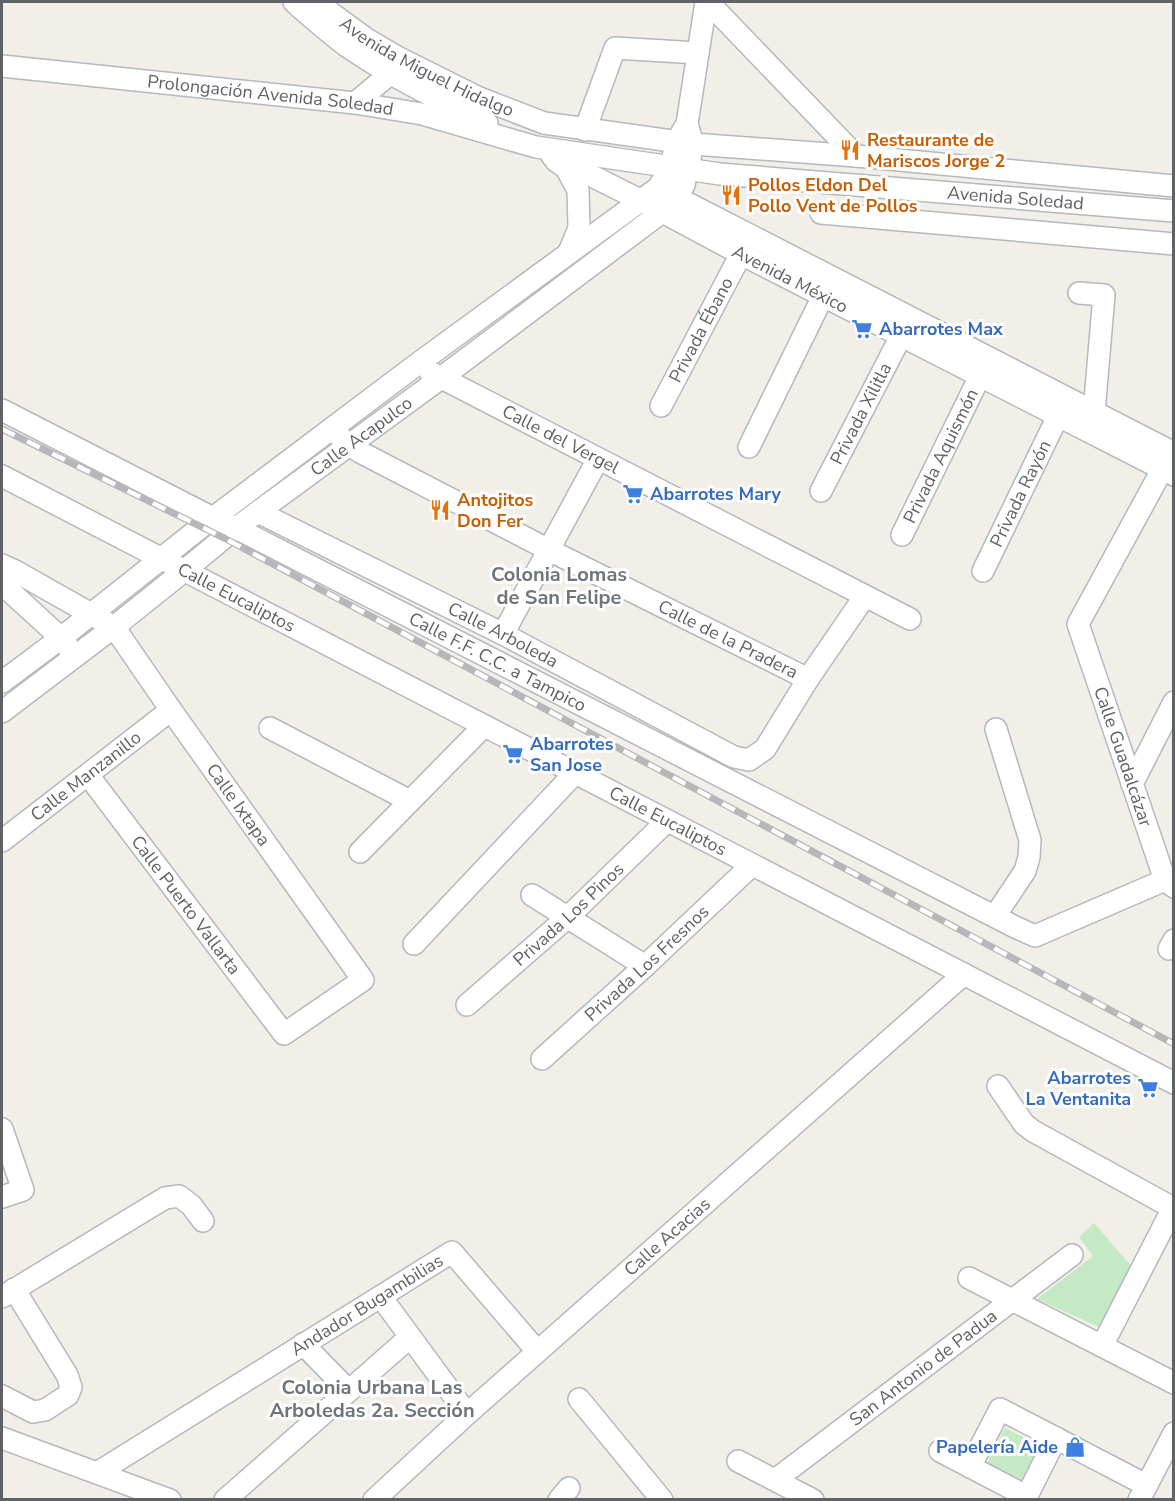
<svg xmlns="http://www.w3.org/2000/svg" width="1175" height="1501" viewBox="0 0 1175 1501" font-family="'Nunito Sans',sans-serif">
	<rect width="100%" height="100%" fill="#f1efe8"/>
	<path fill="#c5e8c5" d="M 1094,1223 L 1132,1267 L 1099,1327 L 1037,1299 L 1093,1256 L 1079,1237 Z
		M 1005,1428 L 1041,1446 L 1023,1481 L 987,1463 Z"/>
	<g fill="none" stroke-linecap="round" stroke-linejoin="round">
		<g stroke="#b5b8bc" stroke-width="24">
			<g id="minor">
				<path d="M 294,2 C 311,17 329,33 348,47 C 391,77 440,100 487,123"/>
				<path id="s1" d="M 316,2 L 365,38 L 399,58 L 477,97 L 544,123 L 693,144 L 856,156 L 1174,186"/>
				<path d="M 708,2 L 856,156"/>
				<path id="s2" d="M 2,66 L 355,103 L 422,114 L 536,147 L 720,174 L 1174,211"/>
				<path d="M 355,103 L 391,73"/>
				<path d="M 585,130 L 615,48 L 698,53"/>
				<path id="s3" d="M 552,156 L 642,201 L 741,254 L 1174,475"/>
				<path d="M 556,161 L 566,168 L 578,190 L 579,228 L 569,252"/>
				<path d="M 664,191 L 1174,453"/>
				<path d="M 821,213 L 1174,244"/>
				<path d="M 1079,293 L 1104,295 L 1094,412"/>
				<path id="s4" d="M 430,372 L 910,619"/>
				<path id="s5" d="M 661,406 L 741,254"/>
				<path id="s6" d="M 2,410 L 213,518 L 236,528 L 1015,927 L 1035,936 L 1165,880"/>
				<path id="s7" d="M 340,437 L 360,452 L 549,550 L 808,679"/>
				<path d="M 749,447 L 823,296"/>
				<path id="s8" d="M 1168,459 L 1078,624 L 1165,880 L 1174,887"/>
				<path id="s9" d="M 2,476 L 1174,1083"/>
				<path id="s10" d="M 821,491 L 901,336"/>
				<path id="s11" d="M 258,512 L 503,634 L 734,757 L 749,760 L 765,749 L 808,679 L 865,596"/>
				<path id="s12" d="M 902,535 L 980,376"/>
				<path id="s13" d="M 2,565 L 15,571 L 114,627 L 171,710 L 363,980 L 284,1034 L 88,775"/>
				<path id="s14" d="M 983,571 L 1058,416"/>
				<path d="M 2,584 L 61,638 L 68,647"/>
				<path d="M 503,634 L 598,459"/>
				<path d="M 2,682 L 61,638 L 201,527 L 416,365 L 658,188 L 671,167 L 676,142 L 687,124 L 706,2"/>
				<path id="s15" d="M 2,712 L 114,627 L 184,571 L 236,528 L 441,378 L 662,212 L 676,197 L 684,185 L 693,144 L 687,124"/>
				<path d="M 270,728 L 410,801"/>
				<path d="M 1132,784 L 1174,702"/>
				<path id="s16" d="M 2,841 L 171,710"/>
				<path d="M 360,852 L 484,726"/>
				<path d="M 532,895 L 645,966"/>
				<path d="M 995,916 L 1025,871 L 1029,857 L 1030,840 L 996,729"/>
				<path d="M 414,944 L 575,773"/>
				<path d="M 1169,949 L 1174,940"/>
				<path id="s17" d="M 467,1005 L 568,917 L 667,821"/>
				<path id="s18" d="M 542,1059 L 645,966 L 752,865"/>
				<path d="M 998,1086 L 1024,1124 L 1033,1131 L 1173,1208"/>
				<path d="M 2,1129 L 23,1190 L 2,1197"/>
				<path d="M 969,1278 L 1174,1383"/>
				<path d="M 2,1297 L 165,1198 L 179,1196 L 191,1205 L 203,1221"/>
				<path d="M 381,1297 L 467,1414"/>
				<path d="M 303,1344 L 348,1390"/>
				<path d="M 1102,1346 L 1174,1206"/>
				<path d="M 2,1396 L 33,1412 L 45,1410 L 68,1395 L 71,1387 L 67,1375 L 14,1289"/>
				<path d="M 579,1399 L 662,1500"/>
				<path d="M 2,1438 L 170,1500"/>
				<path d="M 940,1451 L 1026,1496"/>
				<path d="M 738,1461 L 813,1500"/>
				<path d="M 970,1467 L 1000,1409 L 1146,1485"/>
				<path id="s19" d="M 97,1473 L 452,1252 L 537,1351"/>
				<path id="s20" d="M 775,1480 L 1072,1255"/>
				<path d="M 225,1500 L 410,1337"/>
				<path id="s21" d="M 374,1500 L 467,1414 L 964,974"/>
				<path d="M 559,1500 L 569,1488"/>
				<path d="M 1025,1500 L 1056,1438"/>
				<path d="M 1139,1500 L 1174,1433"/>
			</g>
		</g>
		<use href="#minor" stroke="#fff" stroke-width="21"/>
		<g stroke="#b6b7b8" stroke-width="7">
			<path id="rail" d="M 2,429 L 224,538 L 1174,1044"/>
		</g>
		<use href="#rail" stroke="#fff" stroke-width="4.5" stroke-dasharray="14" stroke-linecap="butt"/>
	</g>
	<defs>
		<g id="restaurant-bare" transform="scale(1.62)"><path d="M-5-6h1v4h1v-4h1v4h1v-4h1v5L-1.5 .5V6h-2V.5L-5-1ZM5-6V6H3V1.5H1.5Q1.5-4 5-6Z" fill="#e8710a" stroke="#fff" stroke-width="2.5" paint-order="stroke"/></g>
		<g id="supermarket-bare" transform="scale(1.62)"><path d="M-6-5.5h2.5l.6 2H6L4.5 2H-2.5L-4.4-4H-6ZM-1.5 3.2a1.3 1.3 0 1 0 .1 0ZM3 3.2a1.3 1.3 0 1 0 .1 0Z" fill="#3f7fe0" stroke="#fff" stroke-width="2.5" paint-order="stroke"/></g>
		<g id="shop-bare" transform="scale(1.62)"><path d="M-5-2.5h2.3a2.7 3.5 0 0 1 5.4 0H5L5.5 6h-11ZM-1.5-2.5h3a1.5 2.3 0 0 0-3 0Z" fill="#3f7fe0" stroke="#fff" stroke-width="2.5" paint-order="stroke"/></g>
	</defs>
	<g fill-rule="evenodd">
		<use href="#restaurant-bare" x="850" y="150"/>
		<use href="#restaurant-bare" x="731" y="195"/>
		<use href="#supermarket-bare" x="862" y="329"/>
		<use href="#supermarket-bare" x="633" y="494"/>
		<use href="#restaurant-bare" x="440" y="510"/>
		<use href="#supermarket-bare" x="513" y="754"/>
		<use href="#supermarket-bare" x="1148" y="1088"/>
		<use href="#shop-bare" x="1075" y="1447"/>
	</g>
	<g text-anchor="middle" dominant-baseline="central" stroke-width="6" stroke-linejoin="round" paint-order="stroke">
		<g font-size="18" fill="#5f6368" stroke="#fff">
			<text stroke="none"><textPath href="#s1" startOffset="129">Avenida Miguel Hidalgo</textPath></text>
			<text stroke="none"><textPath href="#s2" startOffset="270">Prolongación Avenida Soledad</textPath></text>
			<text stroke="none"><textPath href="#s2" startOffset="1024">Avenida Soledad</textPath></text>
			<text stroke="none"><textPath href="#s3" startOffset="268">Avenida México</textPath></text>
			<text stroke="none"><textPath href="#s5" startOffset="86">Privada Ébano</textPath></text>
			<text stroke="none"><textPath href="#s10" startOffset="87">Privada Xilitla</textPath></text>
			<text stroke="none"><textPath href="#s15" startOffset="453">Calle Acapulco</textPath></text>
			<text stroke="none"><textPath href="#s4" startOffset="147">Calle del Vergel</textPath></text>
			<text stroke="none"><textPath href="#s12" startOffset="88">Privada Aquismón</textPath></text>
			<text stroke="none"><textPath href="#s14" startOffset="86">Privada Rayón</textPath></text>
			<text stroke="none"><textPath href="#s9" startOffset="264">Calle Eucaliptos</textPath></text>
			<text stroke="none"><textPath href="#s11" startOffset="274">Calle Arboleda</textPath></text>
			<text stroke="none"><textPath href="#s7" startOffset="438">Calle de la Pradera</textPath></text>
			<text stroke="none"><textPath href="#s6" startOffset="556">Calle F.F. C.C. a Tampico</textPath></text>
			<text stroke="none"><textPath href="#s8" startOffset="328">Calle Guadalcázar</textPath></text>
			<text stroke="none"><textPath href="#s16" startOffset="106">Calle Manzanillo</textPath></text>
			<text stroke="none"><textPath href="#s13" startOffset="345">Calle Ixtapa</textPath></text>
			<text stroke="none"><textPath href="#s9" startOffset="750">Calle Eucaliptos</textPath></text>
			<text transform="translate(186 905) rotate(53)">Calle Puerto Vallarta</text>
			<text stroke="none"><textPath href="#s17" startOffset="136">Privada Los Pinos</textPath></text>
			<text stroke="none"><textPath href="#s18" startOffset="142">Privada Los Fresnos</textPath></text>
			<text stroke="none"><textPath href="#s21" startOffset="394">Calle Acacias</textPath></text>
			<text stroke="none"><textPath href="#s19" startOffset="318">Andador Bugambilias</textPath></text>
			<text stroke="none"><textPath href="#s20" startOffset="186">San Antonio de Padua</textPath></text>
		</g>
		<g font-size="18" font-weight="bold" fill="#c56008" stroke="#fff" text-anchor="start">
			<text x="867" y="140">Restaurante de<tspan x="867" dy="21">Mariscos Jorge 2</tspan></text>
			<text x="748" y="185">Pollos Eldon Del<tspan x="748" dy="21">Pollo Vent de Pollos</tspan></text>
			<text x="457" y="500">Antojitos<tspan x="457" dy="21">Don Fer</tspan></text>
		</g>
		<g font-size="18" font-weight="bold" fill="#366cbe" stroke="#fff" text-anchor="start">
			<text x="879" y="329">Abarrotes Max</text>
			<text x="650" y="494">Abarrotes Mary</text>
			<text x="530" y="744">Abarrotes<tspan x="530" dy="21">San Jose</tspan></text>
			<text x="1131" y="1078" text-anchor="end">Abarrotes<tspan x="1131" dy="21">La Ventanita</tspan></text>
			<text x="1058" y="1447" text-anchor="end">Papelería Aide</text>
		</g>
		<g font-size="20" font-weight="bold" fill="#70757a" stroke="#fff">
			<text x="559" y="574">Colonia Lomas<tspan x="559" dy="23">de San Felipe</tspan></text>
			<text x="372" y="1387">Colonia Urbana Las<tspan x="372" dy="23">Arboledas 2a. Sección</tspan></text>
		</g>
	</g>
	<rect width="1175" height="1501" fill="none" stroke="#5f6368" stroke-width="6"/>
</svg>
